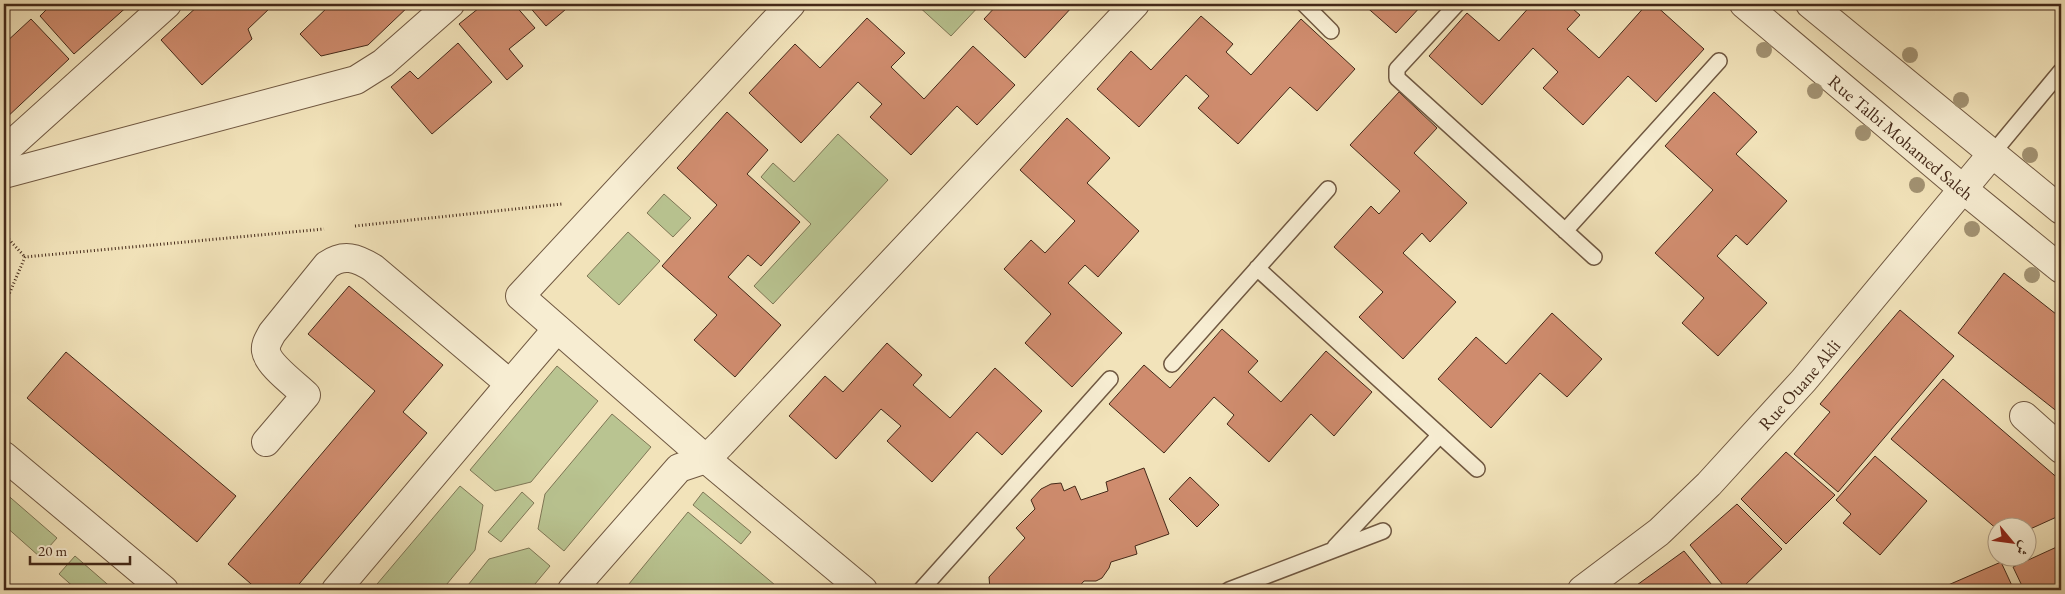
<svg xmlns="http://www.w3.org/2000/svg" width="2065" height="594" viewBox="0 0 2065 594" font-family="'EB Garamond',Amiri,serif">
	<rect width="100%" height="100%" fill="#f2e3ba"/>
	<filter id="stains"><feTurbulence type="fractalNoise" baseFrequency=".004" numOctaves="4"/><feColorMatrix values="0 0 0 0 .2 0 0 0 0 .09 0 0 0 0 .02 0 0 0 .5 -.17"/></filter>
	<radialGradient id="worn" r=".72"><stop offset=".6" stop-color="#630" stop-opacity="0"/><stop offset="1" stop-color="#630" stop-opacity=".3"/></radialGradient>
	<path fill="#b9c491" stroke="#7e7655" d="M 916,4 L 981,4 L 951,36 Z
		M 838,134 L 888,180 L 773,304 L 754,286 L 811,224 L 761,177 L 773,163 L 794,182 Z
		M 664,194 L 691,218 L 673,237 L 647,213 Z
		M 628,232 L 660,261 L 619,305 L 587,276 Z
		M 557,366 L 598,401 L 531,482 L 495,491 L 470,470 Z
		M 612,414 L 651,447 L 564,551 L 538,529 L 545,494 Z
		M 460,486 L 483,505 L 475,550 L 442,590 L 372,590 Z
		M 4,492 L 57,538 L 40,557 L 4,525 Z
		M 522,492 L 534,503 L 501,542 L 488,532 Z
		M 703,492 L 751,532 L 741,544 L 693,505 Z
		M 688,512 L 775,585 L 770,590 L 624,590 Z
		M 529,548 L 550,566 L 530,590 L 464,590 L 489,559 Z
		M 75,556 L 114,590 L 77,590 L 59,574 Z"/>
	<path fill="#cf8c6e" stroke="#442919" d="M 44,4 L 130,4 L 74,54 L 40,16 L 48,8 Z
		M 200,4 L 266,4 L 270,8 L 248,29 L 252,39 L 202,85 L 161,40 Z
		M 331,4 L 411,4 L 368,45 L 321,56 L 300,34 Z
		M 484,4 L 514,4 L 535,28 L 509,49 L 523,66 L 507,80 L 459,24 Z
		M 527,4 L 572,4 L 546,26 Z
		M 998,4 L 1070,4 L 1073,6 L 1025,58 L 984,19 Z
		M 1363,4 L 1423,4 L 1396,33 Z
		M 1532,4 L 1567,4 L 1580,15 L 1567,29 L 1599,58 L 1647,4 L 1654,4 L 1704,49 L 1656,102 L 1628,76 L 1583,125 L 1543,88 L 1558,72 L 1533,48 L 1482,105 L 1429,56 L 1467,13 L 1499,41 Z
		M 1201,16 L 1233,44 L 1226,52 L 1251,75 L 1301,19 L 1355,69 L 1317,111 L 1290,87 L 1238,144 L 1198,108 L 1209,96 L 1186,75 L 1139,127 L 1097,89 L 1131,51 L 1151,70 Z
		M 867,18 L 905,53 L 891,67 L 924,99 L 973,46 L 1015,85 L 977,125 L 957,106 L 911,155 L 870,117 L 882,104 L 858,82 L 801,143 L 749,93 L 795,44 L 820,68 Z
		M 31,19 L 69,59 L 4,120 L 4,44 Z
		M 458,43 L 492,82 L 432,134 L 391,87 L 410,71 L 418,79 Z
		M 1399,92 L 1437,128 L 1414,153 L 1467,203 L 1430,242 L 1422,233 L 1403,253 L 1456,302 L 1403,359 L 1359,317 L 1383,292 L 1334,247 L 1371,206 L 1379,214 L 1400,191 L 1350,145 Z
		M 1714,92 L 1757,132 L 1736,154 L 1787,201 L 1747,245 L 1736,235 L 1717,256 L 1767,303 L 1718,356 L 1682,323 L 1704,298 L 1655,253 L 1713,190 L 1665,146 Z
		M 727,112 L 768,150 L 747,174 L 800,222 L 761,266 L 748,255 L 728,277 L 781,325 L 735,377 L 694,340 L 717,315 L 662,266 L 717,205 L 677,168 Z
		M 1067,118 L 1110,158 L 1087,183 L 1139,231 L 1098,277 L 1085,265 L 1068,283 L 1122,333 L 1072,387 L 1025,343 L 1051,314 L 1004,269 L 1031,240 L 1045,253 L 1075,221 L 1020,170 Z
		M 2004,273 L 2061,318 L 2061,410 L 2059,413 L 1958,333 Z
		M 349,286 L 443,365 L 403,412 L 427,433 L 294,590 L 258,590 L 228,564 L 375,391 L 308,334 Z
		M 1900,310 L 1954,356 L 1838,492 L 1794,454 L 1830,412 L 1820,404 Z
		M 1552,313 L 1602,359 L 1567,397 L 1540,373 L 1491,428 L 1438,379 L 1476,337 L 1506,364 Z
		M 1222,329 L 1258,361 L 1248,372 L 1281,402 L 1326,351 L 1372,392 L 1334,436 L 1311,414 L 1269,462 L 1227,424 L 1234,415 L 1214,397 L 1164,453 L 1109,404 L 1144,365 L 1170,388 Z
		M 887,343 L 922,375 L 913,385 L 950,418 L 995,368 L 1042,411 L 1002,455 L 977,432 L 932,482 L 887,441 L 901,426 L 881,409 L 836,459 L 789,416 L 825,376 L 843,392 Z
		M 66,352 L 236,496 L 197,542 L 27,398 Z
		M 1943,379 L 2061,481 L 2061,515 L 2028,530 L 2028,526 L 1998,526 L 1998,530 L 1891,439 Z
		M 1786,452 L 1835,495 L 1786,544 L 1741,499 Z
		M 1875,456 L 1927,501 L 1880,555 L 1843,523 L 1851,514 L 1836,500 Z
		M 1144,468 L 1169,534 L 1135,546 L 1137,554 L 1111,562 L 1109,568 L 1102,578 L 1096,581 L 1084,581 L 1076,590 L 990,590 L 989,577 L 1025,538 L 1016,528 L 1035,509 L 1031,500 L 1041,489 L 1051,484 L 1061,483 L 1064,491 L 1075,486 L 1081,500 L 1108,491 L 1106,482 Z
		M 1190,477 L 1219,505 L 1197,527 L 1169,499 Z
		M 1737,504 L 1782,549 L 1740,590 L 1727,590 L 1690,545 Z
		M 2061,545 L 2061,590 L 2024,590 L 2013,567 Z
		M 1684,551 L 1716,590 L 1629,590 L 1630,590 Z
		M 2001,562 L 2014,590 L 1940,590 L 1939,589 Z"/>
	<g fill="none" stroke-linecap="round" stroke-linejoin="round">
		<g stroke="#705841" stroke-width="18">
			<path id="service" d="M 1304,4 L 1331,31
				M 1457,4 L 1397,69 L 1397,78 L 1594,257
				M 1992,154 L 2061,71
				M 1565,231 L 1719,61
				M 1257,268 L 1477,469
				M 1172,364 L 1328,189
				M 1335,547 L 1440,435
				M 921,590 L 1110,379
				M 1229,590 L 1383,531"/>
		</g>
		<g stroke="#705841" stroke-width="30">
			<g id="minor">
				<path d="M 791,4 L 520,296 L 706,459 L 863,590"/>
				<path id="s1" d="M 1744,4 L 1963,189 L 2061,269"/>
				<path d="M 1810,4 L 2061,210"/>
				<path d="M 4,151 L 167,4"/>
				<path d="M 4,174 L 356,80 L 383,63 L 450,4"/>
				<path d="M 2024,416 L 2061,449"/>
				<path d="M 266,442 L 306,395 C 296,385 268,365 266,351 C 265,344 269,339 272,333 L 327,265 C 344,253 357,258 373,268 L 510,384 L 557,329"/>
				<path d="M 4,456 L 164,590"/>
				<path d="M 336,590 L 510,384"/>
				<path d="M 572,590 L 679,468 L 706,459 L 721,444 L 1135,4"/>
				<path id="s2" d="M 1582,590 L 1659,532 L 1709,484 L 1804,380 L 1992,154"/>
			</g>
		</g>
		<path stroke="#442919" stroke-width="3" stroke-dasharray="1 2.5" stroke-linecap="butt" d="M 355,226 L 562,204
			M 4,234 L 25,257
			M 4,306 L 25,257 L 324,229"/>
		<use href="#service" stroke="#f7edd2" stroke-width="15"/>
		<use href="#minor" stroke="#f7edd2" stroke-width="28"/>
	</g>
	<g fill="#a29272">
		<circle cx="1764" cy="50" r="8"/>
		<circle cx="1910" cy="55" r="8"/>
		<circle cx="1815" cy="91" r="8"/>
		<circle cx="1961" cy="100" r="8"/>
		<circle cx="1863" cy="133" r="8"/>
		<circle cx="2030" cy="155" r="8"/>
		<circle cx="1917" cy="185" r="8"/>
		<circle cx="1972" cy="229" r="8"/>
		<circle cx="2032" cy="275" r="8"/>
	</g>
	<g text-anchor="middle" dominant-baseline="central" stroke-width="5" stroke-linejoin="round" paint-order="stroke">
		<g font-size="18" fill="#442919" stroke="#f7edd2">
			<text stroke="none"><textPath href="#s1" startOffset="206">Rue Talbi Mohamed Saleh</textPath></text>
			<text stroke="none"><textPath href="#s2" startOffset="300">Rue Ouane Akli</textPath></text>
		</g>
	</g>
	<rect width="2065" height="594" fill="none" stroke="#f2e3ba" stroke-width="20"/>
	<rect x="5" y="5" width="2055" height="584" fill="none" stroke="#442919" stroke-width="2.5"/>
	<rect x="10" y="10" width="2045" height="574" fill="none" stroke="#442919"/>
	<g transform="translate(2012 542) rotate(119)"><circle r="24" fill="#f7edd2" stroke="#af9f88"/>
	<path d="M0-4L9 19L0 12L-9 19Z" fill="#8f2418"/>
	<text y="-8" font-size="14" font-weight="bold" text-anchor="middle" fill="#442919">ش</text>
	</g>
	<path d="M30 556v8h100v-8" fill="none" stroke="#442919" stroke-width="2.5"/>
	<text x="38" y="556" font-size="15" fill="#442919" stroke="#f7edd2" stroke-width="4" paint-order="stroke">20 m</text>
	<rect width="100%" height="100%" filter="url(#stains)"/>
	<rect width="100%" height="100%" fill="url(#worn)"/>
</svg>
